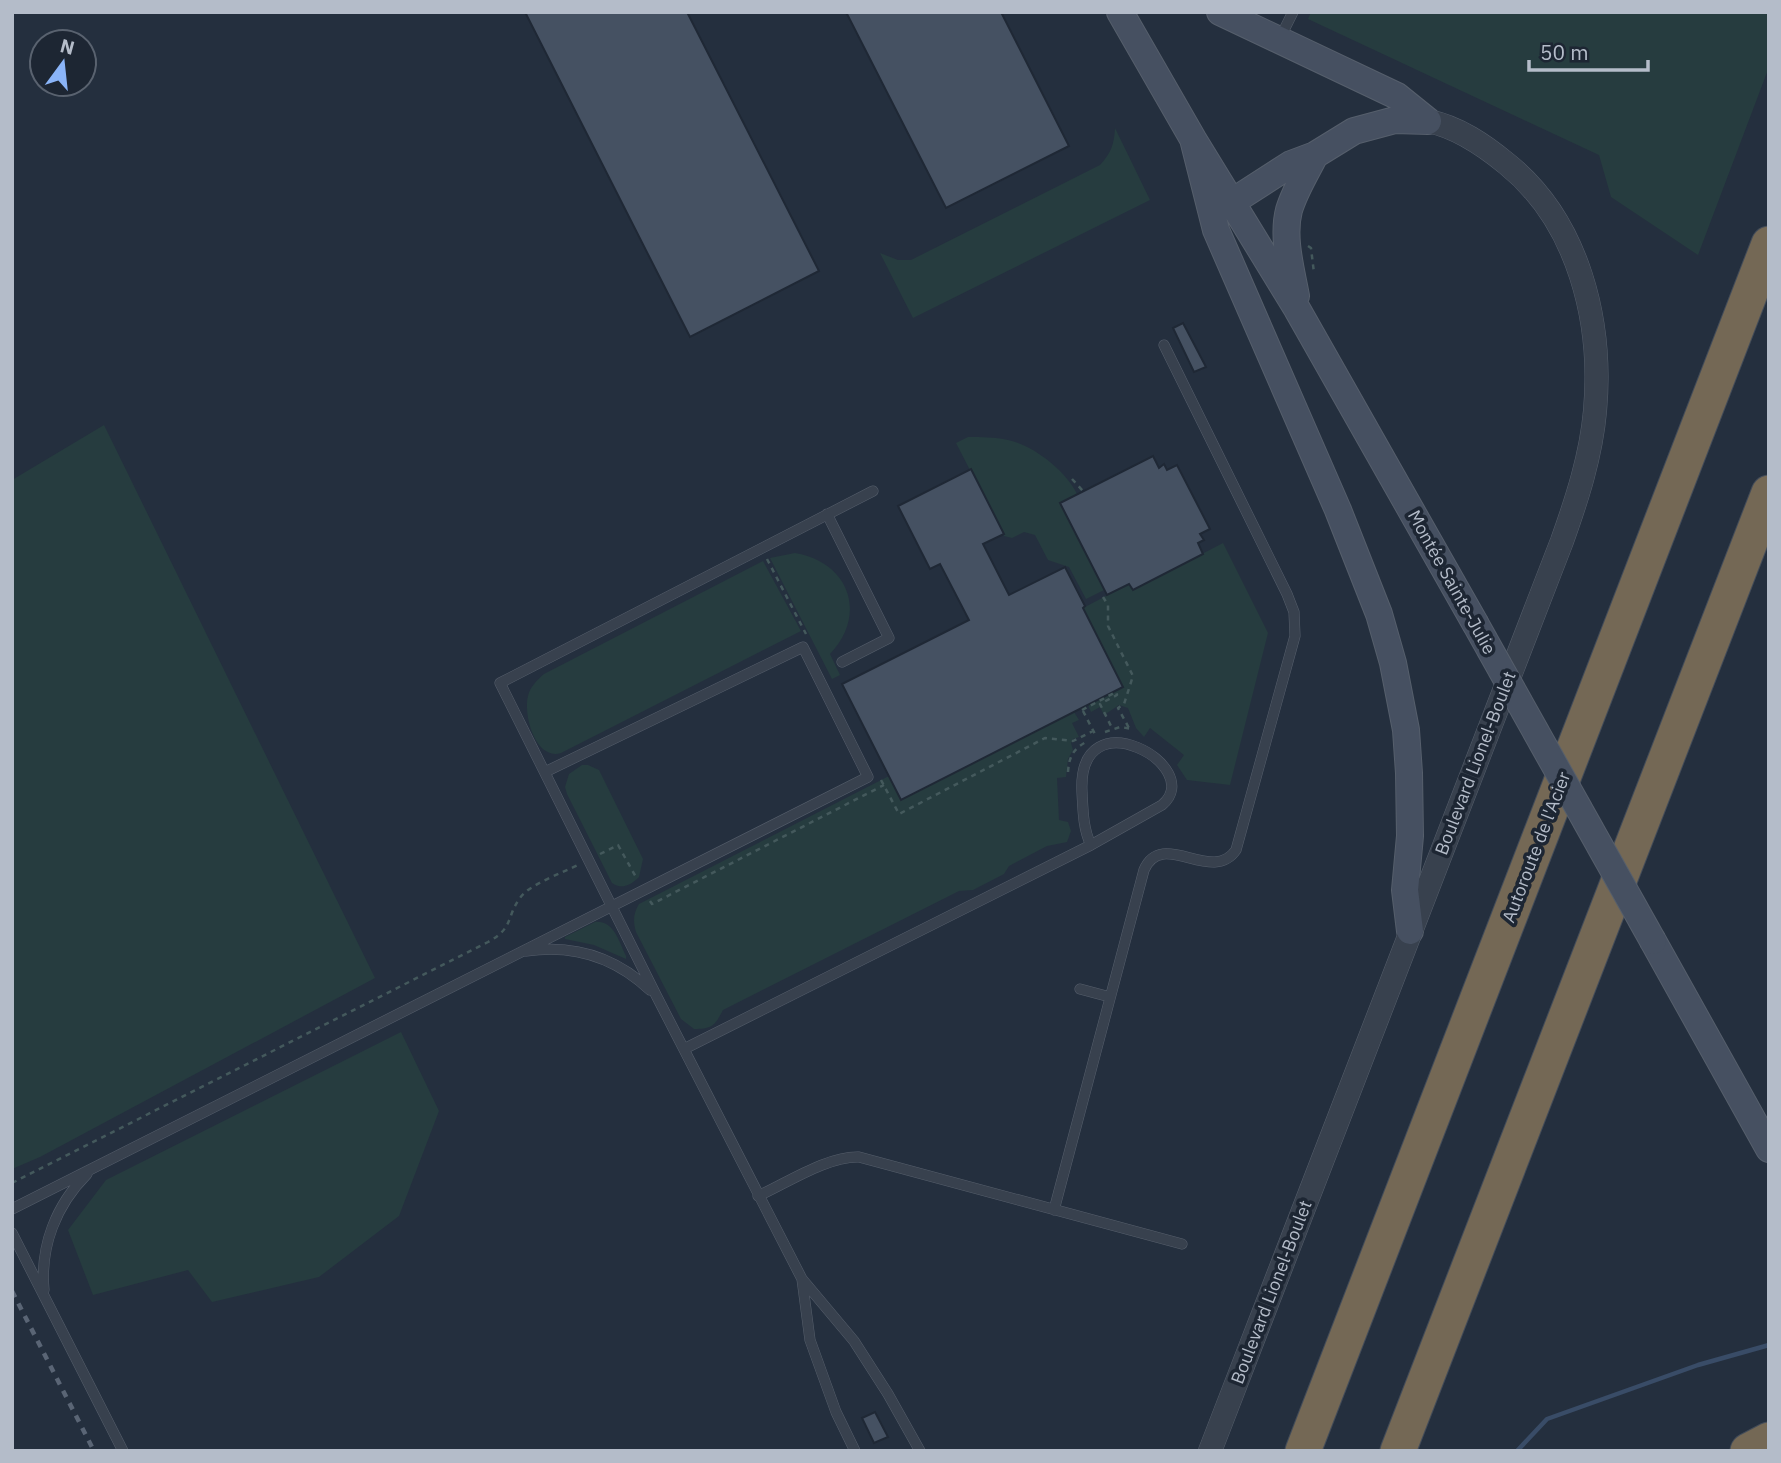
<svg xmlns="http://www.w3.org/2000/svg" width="1781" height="1463" viewBox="0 0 1781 1463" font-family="'IBM Plex Sans',sans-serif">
	<rect width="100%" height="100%" fill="#242f3e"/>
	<path fill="#263c3f" d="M 1311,12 L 1769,12 L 1769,67 L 1698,255 L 1611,197 L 1599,155 L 1308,19 Z
		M 1115,128 L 1150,200 L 913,318 L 880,253 L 898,260 L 911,260 L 1100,165 C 1111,153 1114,145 1115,128 Z
		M 104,425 L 375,978 L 40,1157 L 12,1169 L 12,480 Z
		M 968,437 C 981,437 995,437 1008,440 C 1034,446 1065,470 1077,494 L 1060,503 L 1104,590 L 1086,599 L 1069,567 L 1048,560 L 1035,535 L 1024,532 L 1012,538 L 1004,536 L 956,443 Z
		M 1223,543 L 1268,633 L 1230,785 L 1187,780 L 1177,765 L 1184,755 L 1150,728 L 1144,737 L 1136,728 L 1128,708 L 1119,705 L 1104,715 L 1100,707 L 1091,712 L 1088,705 L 1083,608 L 1129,584 L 1133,590 Z
		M 795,553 C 849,562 868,614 830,654 L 840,675 L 832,679 L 770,558 Z
		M 763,561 L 801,631 L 561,753 C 536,761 523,716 528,696 C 530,687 537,680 544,674 Z
		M 1074,712 L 1079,720 L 1072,723 L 1079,737 L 1073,739 L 1071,743 L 1073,750 L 1068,759 L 1066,777 L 1057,778 L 1059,820 L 1068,822 L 1071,831 L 1067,842 L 1047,846 L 1009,866 L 1004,874 L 973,890 L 959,891 L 723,1010 C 715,1025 713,1029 694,1029 L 681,1019 L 636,932 C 633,921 633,914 639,904 L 889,776 L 901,799 Z
		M 582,765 L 588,765 L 599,770 L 643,859 L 639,877 C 631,885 622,890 612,883 L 567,794 L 565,787 L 569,774 Z
		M 595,922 C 614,920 619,942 626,956 L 626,959 L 594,945 L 565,939 L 565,937 Z
		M 401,1032 L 439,1111 L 399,1216 L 319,1277 L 212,1302 L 188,1270 L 93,1295 L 68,1230 L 106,1180 Z"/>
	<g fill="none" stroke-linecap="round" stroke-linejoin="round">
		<path stroke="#394c67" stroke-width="4.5" d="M 1517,1451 L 1547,1419 L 1698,1365 L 1769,1345"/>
	</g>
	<path fill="#455162" stroke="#1f2835" stroke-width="2" d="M 525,12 L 687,12 L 819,271 L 690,337 Z
		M 846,12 L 1001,12 L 1069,146 L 946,208 Z
		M 1183,323 L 1206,367 L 1194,372 L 1173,328 Z
		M 1153,456 L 1159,468 L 1164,464 L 1167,470 L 1177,465 L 1210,529 L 1200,534 L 1204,540 L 1198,543 L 1203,554 L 1133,590 L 1129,584 L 1107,595 L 1060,503 Z
		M 971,469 L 1004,534 L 983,544 L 1009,595 L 1065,567 L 1085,606 L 1083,608 L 1123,687 L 901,800 L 842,684 L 969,620 L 940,564 L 930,569 L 898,506 Z
		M 875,1412 L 888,1437 L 874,1443 L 862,1418 Z"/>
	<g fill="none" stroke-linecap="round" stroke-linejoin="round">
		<g stroke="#565f6c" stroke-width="11">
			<path id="service" d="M 1279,40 L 1293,12
				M 873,491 L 500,683 L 656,995 L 802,1279 L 854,1341 L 888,1394 L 920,1451
				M 827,514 L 889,638 L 842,662
				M 526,951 C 574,944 615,957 650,990
				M 1080,989 L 1110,997
				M 684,1049 L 1091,845 L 1162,805 C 1208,767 1077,694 1082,792 C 1083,810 1083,829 1091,845
				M 758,1196 C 787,1183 827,1156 859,1157 L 1182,1244
				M 12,1209 L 868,777 L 803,647 L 545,772
				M 1054,1210 L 1144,870 C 1162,828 1212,885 1236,850 L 1295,636 L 1294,612 L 1287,594 L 1164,345
				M 12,1233 L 123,1451
				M 802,1279 L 810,1340 L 836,1412 L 855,1451
				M 44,1290 C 40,1246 56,1205 87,1174"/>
		</g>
		<g stroke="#565f6c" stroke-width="24">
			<path id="tertiary" d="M 1210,1451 L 1562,541 C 1577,499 1591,456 1595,411 C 1603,322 1579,222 1507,164 C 1484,145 1458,127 1428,121"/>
		</g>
		<g stroke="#565f6c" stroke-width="28">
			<path id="secondary" d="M 1120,12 L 1193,139 L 1297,309 L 1475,623
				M 1220,12 L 1397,96 L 1428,121
				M 1193,139 L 1216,230 L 1338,510 L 1379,614 L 1393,663 L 1406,730 L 1409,773 L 1410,836 L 1405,890 L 1410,931
				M 1232,202 L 1291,164 L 1315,155 L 1354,131 L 1395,120 L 1428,121
				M 1296,296 C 1291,269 1282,237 1289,210 C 1295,190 1306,173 1315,155
				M 1653,941 L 1769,1149"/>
		</g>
		<g stroke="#434c59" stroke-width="37">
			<path id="motorway" d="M 1303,1451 L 1769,244
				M 1398,1451 L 1769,493
				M 1748,1451 L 1769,1440"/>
		</g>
		<path stroke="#44595c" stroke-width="2.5" stroke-dasharray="5 5" stroke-linecap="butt" d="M 1308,246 L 1311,248 L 1314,273
			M 1072,479 L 1083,491
			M 767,559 L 806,634
			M 1103,597 L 1108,605 L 1108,626 L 1133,676 L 1124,704 L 1118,708 L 1129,728
			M 1082,710 L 1116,692 L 1117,695 L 1100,704 L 1112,728
			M 1083,711 L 1096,736
			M 1105,732 L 1120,727 L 1133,729
			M 1068,772 C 1069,757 1073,749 1086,742
			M 881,780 L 899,814 L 1045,738 L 1073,741 L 1093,731
			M 600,854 L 618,845 L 637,879
			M 650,901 L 652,904 L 884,785
			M 12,1183 L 488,942 C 514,928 506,917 520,898 C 528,885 564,872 578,865"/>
		<use href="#service" stroke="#38414e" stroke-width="10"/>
		<use href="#tertiary" stroke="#38414e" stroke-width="23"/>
		<use href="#secondary" stroke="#465061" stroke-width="26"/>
		<use href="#motorway" stroke="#746855" stroke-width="35"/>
		<path stroke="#5a6575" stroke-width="4.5" stroke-dasharray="7 7" stroke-linecap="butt" d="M 12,1291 L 94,1451"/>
		<g stroke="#565f6c" stroke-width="28" stroke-linecap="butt">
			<path id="secondary-bridge" d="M 1475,623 L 1653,941"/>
		</g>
		<use href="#secondary-bridge" stroke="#465061" stroke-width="26"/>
	</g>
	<g text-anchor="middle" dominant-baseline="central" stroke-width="7" stroke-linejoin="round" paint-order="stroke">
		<g font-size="18" fill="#b4bcc9" stroke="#1d2633">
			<text transform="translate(1452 582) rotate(61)">Montée Sainte-Julie</text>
			<text transform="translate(1475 763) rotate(-69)">Boulevard Lionel-Boulet</text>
			<text transform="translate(1536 847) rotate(-69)">Autoroute de l'Acier</text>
			<text transform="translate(1271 1292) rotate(-69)">Boulevard Lionel-Boulet</text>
		</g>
	</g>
	<rect width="1781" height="1463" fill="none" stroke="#b4bcc9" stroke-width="28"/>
	<g transform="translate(63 63) rotate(15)"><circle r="33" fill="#1d2633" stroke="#59626f" stroke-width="2"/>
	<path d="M0-5L12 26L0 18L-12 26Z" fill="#8ab4f8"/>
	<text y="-10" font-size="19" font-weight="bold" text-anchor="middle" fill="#b4bcc9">N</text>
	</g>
	<path d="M1529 60v10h119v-10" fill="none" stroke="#b4bcc9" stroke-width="3.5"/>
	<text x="1540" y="60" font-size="21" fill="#b4bcc9" stroke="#1d2633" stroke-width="5" paint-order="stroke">50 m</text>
</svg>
